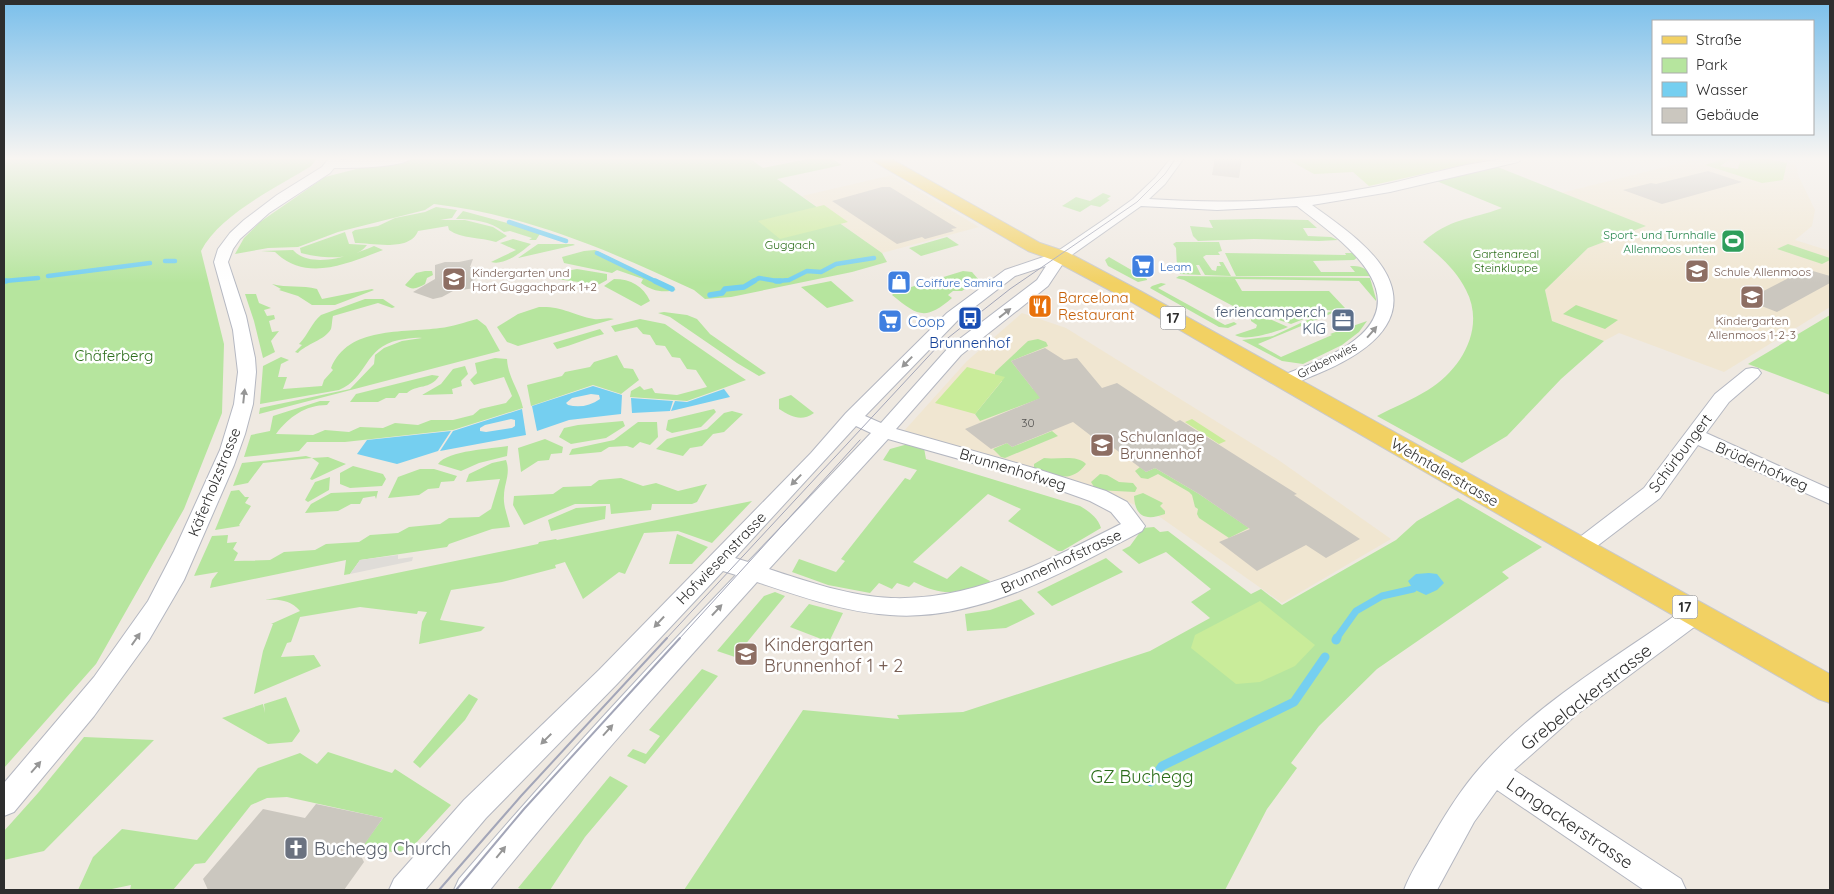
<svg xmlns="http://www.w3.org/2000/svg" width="1834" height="894" viewBox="0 0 1834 894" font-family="Quicksand,sans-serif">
	<rect width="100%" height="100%" fill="#efe9e1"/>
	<path fill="#f0e6d1" d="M 1701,158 L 1771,158 L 1796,164 L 1798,175 L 1815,210 L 1812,226 L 1795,240 L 1830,251 L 1830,307 L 1724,372 L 1619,333 L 1604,341 L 1552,321 L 1545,290 L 1588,248 L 1645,226 L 1561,193 Z
		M 892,175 L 979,227 L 882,253 L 802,196 Z
		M 1022,313 L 1066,328 L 1277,459 L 1391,539 L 1282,603 L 1160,517 L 1120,498 L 1104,491 L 904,431 L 967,361 Z"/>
	<path fill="#b6e59e" d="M 4,158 L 317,158 L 311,166 C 276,188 220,214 201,251 L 224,344 L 222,413 L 184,509 L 96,664 L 4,768 Z
		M 416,158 L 749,158 L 763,168 L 812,158 L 831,158 L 842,165 L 777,179 L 882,253 L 887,262 L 852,272 L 731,297 L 705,299 L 694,290 C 610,251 527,215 434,204 L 425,210 L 338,232 L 298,247 L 268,248 L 235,254 L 244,238 L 260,222 L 325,177 L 368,166 Z
		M 1495,166 L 1646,226 L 1588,248 L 1545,290 L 1552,321 L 1604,341 L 1561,379 L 1507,436 L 1462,463 L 1377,416 C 1394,407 1412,400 1428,390 C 1461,370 1486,328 1466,290 C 1456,270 1440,256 1423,242 C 1450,218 1470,220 1502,208 L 1434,180 Z
		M 1103,193 L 1111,196 L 1107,199 L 1110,200 L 1100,207 L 1091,205 L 1080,212 L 1062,206 L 1076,197 L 1090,201 Z
		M 436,207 L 457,210 L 452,218 L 440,220 L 465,220 L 493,227 L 507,236 L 496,242 C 480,237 462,239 449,230 L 448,226 L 418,231 C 410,252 373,243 355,243 L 352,232 L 355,230 L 378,226 L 395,218 L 425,212 Z
		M 463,211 L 541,232 L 536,240 L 529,240 L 532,238 L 510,231 L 504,232 C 490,221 473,219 456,219 Z
		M 1257,219 L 1308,220 L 1317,228 L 1303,228 L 1308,236 L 1331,237 L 1338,240 L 1319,241 L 1254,239 L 1198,241 L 1193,236 L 1190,226 L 1213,228 L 1209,220 Z
		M 345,232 L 349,244 L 367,245 C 355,262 318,258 301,253 L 300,248 Z
		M 947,237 L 959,245 L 921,256 L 909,248 Z
		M 513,239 L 531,244 C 521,252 505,266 491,262 L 516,250 L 500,243 Z
		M 1176,242 L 1219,242 L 1222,251 L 1218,252 L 1220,255 L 1206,255 L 1203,257 L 1212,270 L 1216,271 L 1217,266 L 1221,266 L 1219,262 L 1223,262 L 1231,276 L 1205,275 L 1199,265 L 1196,265 L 1201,275 L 1180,274 L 1177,267 L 1176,248 L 1173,244 Z
		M 538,244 L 573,244 L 575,245 L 518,258 Z
		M 1788,244 L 1830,258 L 1830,260 L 1822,264 L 1777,249 Z
		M 374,246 L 383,250 C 348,263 307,283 275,252 L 261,251 L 293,250 C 311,270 354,255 374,246 Z
		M 595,250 L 676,290 C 662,293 652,291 641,283 L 643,279 L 617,270 L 612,273 L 564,263 L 562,257 L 584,251 Z
		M 1225,253 L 1346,255 L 1345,253 L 1355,253 L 1358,257 L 1354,260 L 1313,261 L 1321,272 L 1355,272 L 1350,266 C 1360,266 1366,267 1372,276 L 1236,276 Z
		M 1109,257 L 1147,279 L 1147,280 L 1138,282 L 1108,266 L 1105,260 Z
		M 577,269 L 607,274 L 607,280 L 598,285 C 583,282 567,281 552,278 L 566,271 Z
		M 425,271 L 432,271 L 433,275 L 427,278 L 425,284 C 418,288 412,291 405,285 L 416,273 Z
		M 963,271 L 972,272 L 978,279 L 962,291 L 953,291 L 948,295 L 952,298 C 925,321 918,316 892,295 L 895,292 Z
		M 1179,276 L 1370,278 L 1376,299 L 1376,301 L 1359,281 L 1235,279 L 1242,291 L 1329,291 L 1345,308 L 1338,311 L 1327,310 L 1291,324 L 1276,319 L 1248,314 L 1184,280 L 1176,278 Z
		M 614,279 C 631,279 643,286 650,301 L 641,306 L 604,286 Z
		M 831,281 L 854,301 L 827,308 L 801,287 Z
		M 1161,283 L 1166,284 L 1158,288 L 1225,325 L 1234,322 L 1237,324 L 1228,328 L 1219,327 L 1150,288 L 1152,286 Z
		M 272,284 C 287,288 302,285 317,289 L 322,299 L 372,289 L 374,290 L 335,305 L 312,305 L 298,296 L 279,290 L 281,289 Z
		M 245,294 L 256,294 L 259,303 L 271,308 L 264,310 L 267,316 L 274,315 L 275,319 L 269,321 L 272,332 L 279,331 L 271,341 L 275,352 L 263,358 L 254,321 Z
		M 365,299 L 383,299 L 395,307 L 392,308 L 378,303 L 333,316 C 332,320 332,326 331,329 C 325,340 306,344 298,353 L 295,352 L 302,345 L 299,344 C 308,335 312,322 321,315 Z
		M 1576,305 L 1618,320 L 1605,329 L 1563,314 Z
		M 539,307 C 563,306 572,315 594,319 C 601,320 607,317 614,319 L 518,346 L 507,342 L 497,327 L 518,314 Z
		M 1332,311 L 1335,312 L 1258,344 L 1281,357 L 1332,335 L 1330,334 L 1367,321 L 1359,332 L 1342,345 L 1303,364 L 1282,361 L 1242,340 L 1273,336 L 1305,321 Z
		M 664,312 L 687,315 L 697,319 L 710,334 L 766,373 L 759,376 L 737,363 L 670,317 L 658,313 Z
		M 1830,315 L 1830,395 L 1748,364 Z
		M 1251,317 L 1272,320 L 1288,327 C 1276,332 1245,342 1235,335 L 1256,328 L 1257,325 L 1251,321 Z
		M 477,319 L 486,326 L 500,351 L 259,414 L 260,408 L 350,389 L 374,364 L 375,355 L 384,348 L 402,341 L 422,338 C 415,337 407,339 399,340 C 364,347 368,378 339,390 L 260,404 L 263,366 L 281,357 L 289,360 L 281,364 L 278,377 L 287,377 L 283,389 L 322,386 L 324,380 L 333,370 L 331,368 C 348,326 403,333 440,328 C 452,327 465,322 477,319 Z
		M 640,319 L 665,324 L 746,380 L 687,401 L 630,397 L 631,391 L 640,386 L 644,390 L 652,388 L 655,393 L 677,395 L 707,387 L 696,370 L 687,369 L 680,358 L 672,357 L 665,346 L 656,345 L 650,335 L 643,334 L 637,327 L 615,332 L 611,326 Z
		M 600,329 L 604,334 C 587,338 574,345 557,349 L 553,343 Z
		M 1038,339 L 1046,342 L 1048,346 L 1011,361 L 1033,389 L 1040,388 L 1044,397 L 980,421 L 975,414 L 1002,381 L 995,375 L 995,372 L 1028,341 Z
		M 617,355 L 624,368 L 633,369 L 639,380 L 621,394 L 593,385 L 531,406 L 527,385 L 562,376 L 565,372 L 590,367 L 594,362 Z
		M 495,358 L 507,359 C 508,378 519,389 523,408 L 453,430 L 345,442 L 307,442 L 299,451 L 244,457 L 251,435 L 270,431 L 273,416 L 320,401 L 330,401 L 327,405 C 305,405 289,417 276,434 L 313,435 L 325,430 L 349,432 L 360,427 L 383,428 L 395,423 L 418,425 L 431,420 L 453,420 L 473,415 L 480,409 L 506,403 L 512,396 L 504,377 L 474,385 L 470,380 L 477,373 L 475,363 Z
		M 465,366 L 468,374 L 461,381 L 462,386 L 452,389 L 453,394 L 422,395 L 441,384 L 453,369 Z
		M 432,375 L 439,376 C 430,390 417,384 407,393 L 399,393 L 395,398 L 386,398 L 378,402 L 350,402 L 356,394 Z
		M 791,395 L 814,413 C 801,422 792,417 779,409 L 779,399 Z
		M 714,409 L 716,412 L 701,427 L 672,433 L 666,430 L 668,420 Z
		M 732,411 L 743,414 L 724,432 L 713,434 L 702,446 L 690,448 L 683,456 L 656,449 L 667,439 L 707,429 L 724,413 Z
		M 623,421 L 625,426 L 606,438 L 571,444 L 559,437 L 564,428 L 578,425 Z
		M 638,422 L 657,422 L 658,437 L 650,445 L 640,442 L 633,448 L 627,446 L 609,447 L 601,452 L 569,455 L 572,449 L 614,440 Z
		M 1052,431 L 1058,436 L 1005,458 L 1001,457 L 993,449 L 1007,443 L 1012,447 Z
		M 545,439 L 563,447 L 562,453 L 551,454 L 549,460 L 538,461 L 521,472 L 518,448 Z
		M 908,444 L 924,448 L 926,459 L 1080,506 C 1089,511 1098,518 1101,528 L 1062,551 L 1058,551 L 1008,521 L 1021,509 L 988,494 L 913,562 L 947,579 L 961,566 L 990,581 L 989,584 C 954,592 947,598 914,582 L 909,587 L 897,583 L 892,589 L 879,583 L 870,593 L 828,585 L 792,572 L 799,559 L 836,572 L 845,561 L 841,559 L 905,478 L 910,480 L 917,470 L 883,460 L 890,449 Z
		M 508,446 L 507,456 L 479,463 L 461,471 L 438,464 C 448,450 492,449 508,446 Z
		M 306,456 L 312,458 L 328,457 L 346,464 L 312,480 L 310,479 L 319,463 L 312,458 L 263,463 L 248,483 L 233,486 L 242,463 Z
		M 1044,458 C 1057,460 1077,454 1086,464 C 1070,485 1055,475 1034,468 L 1034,464 Z
		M 506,460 C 511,474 504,483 504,496 C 503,506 508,517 510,527 L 492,529 L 449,544 L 447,547 L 360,560 L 350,574 L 344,575 L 346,560 L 210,588 L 212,580 L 218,572 L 194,576 L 212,536 L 228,535 L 227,543 L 237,542 L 233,549 L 238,553 L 234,561 L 270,560 L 284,552 L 315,550 L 326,544 L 359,542 L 370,535 L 398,533 L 409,527 L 440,524 L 449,518 L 479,517 L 491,509 L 500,479 L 466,482 L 469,474 L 492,463 Z
		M 353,466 L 383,474 L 386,479 L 382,486 L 350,488 L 340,484 L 340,473 Z
		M 1140,467 L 1146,472 L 1155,468 L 1199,494 L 1249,528 L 1229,538 L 1199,518 L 1197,514 L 1198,509 L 1195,507 L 1192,495 L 1189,492 L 1158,474 L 1148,479 L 1141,478 L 1135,471 Z
		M 420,469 L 434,469 L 457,476 L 454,481 L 441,482 L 439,488 L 428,489 L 419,495 L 388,498 L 398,477 Z
		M 1100,474 L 1107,475 L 1119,482 L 1133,483 L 1137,488 L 1135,492 L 1096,490 L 1091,482 Z
		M 330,477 L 329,490 L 308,502 L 305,500 L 315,482 Z
		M 621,478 L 643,486 L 656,483 L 678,491 L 707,484 L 697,502 L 692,504 L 652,504 L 651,510 L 611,514 L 610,504 L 575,504 L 524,525 L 513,505 L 514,496 L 553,494 L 563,487 L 591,486 L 599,480 Z
		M 239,490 L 245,497 L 249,497 L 245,503 L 251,506 L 239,525 L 240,526 L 215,530 L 231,491 Z
		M 378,491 L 376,499 L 375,496 L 363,498 L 360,504 L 351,504 L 338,511 L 305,513 L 311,504 L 331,493 Z
		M 1143,493 L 1163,503 L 1160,506 L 1165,511 L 1165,514 C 1146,521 1135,517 1134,496 Z
		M 1458,498 L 1542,547 L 1502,572 L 1509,578 L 1377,669 L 1319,726 L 1291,763 L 1297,768 L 1267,809 L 1225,890 L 684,890 L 803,710 L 899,719 L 897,715 L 963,712 L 1150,651 L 1210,618 L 1191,602 L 1211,589 L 1166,552 L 1139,564 L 1122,550 L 1130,546 L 1143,528 L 1154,527 L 1160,532 L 1168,531 L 1251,594 L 1261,589 L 1282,605 L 1396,540 L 1417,521 Z
		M 752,501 L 712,543 L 678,531 L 644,533 L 625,574 L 619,572 L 583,599 L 565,562 L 555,565 L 556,568 L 502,582 L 451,590 L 440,620 L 485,627 L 481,631 L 419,644 L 422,622 L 427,612 L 418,611 L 417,614 L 360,607 L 300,617 L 291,642 L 287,643 L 281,657 L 314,655 L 321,666 L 254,694 L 263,651 L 273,624 L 271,624 L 300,611 C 291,600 279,599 265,600 L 538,544 L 539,542 L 556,539 L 557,540 Z
		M 606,506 L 605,519 L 551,531 L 548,520 L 576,508 Z
		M 677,534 L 708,547 L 692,564 L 669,564 Z
		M 1106,558 L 1123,572 L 1052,606 L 1037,592 Z
		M 775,592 L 785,596 L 735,657 L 717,651 L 764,596 Z
		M 1021,599 L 1035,614 L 1006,628 L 967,631 L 965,614 L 990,610 Z
		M 809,604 L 843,613 L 829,642 L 790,627 Z
		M 702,669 L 718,676 L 645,764 L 627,756 L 633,749 L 646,754 L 660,736 L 649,730 Z
		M 469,694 L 478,699 L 465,720 L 420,768 L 413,762 Z
		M 286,697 L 300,731 L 292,742 L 268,744 L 222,718 L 263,704 L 265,713 L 264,704 Z
		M 84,737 L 154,740 L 44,851 L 4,860 L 4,831 L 38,793 Z
		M 328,752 L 392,773 L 395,769 L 451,805 L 405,855 C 393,851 373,851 364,844 L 383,818 L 287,797 L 267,798 L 251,805 L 205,863 L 195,864 L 173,890 L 130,890 L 131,885 L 107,890 L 78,890 L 93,857 L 122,829 L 197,840 L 258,768 L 300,753 L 317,764 Z
		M 610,776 L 628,786 L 585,837 L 550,890 L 524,890 L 518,888 Z"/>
	<path fill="#c9ec9a" d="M 1285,158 L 1494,158 L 1369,186 L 1353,172 L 1314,174 Z
		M 1725,158 L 1732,158 L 1720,166 L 1738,169 L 1740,161 L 1764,158 L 1787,163 L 1783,180 L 1762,183 L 1705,165 Z
		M 824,205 L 848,222 L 780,239 L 758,221 Z
		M 967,367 L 1005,377 L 975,414 L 935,403 Z
		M 1192,419 L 1226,441 L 1219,444 L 1185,422 Z
		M 1260,601 L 1315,645 L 1295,666 L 1260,682 L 1236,684 L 1191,648 L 1195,635 Z"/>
	<path fill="#dfdcd8" d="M 398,555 L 398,559 L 413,557 L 412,561 L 350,574 L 360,560 Z"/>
	<path fill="#75cff0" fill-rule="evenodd" d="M 593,386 L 622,395 L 621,414 L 569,420 L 537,431 L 532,406 ZM 591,394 L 599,395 L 600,399 C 590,406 579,408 568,405 L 566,403 L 572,398 Z
		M 724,389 L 730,397 L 671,411 L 675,401 L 687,402 Z
		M 631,398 L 673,401 L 670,411 L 632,413 Z
		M 522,409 L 526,435 L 440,451 L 453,431 ZM 511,419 L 515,420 L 515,426 L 512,428 L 486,432 L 480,431 L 480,428 L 485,425 Z
		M 451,431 L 438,451 L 397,464 L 357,454 L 367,440 Z
		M 1429,573 L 1437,574 L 1444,583 L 1437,590 L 1426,595 L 1413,589 L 1408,581 L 1416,574 Z"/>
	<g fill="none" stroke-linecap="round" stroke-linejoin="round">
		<path stroke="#75cff0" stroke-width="4.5" d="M 509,222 L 566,241
			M 597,253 L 657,282
			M 165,261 L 175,261
			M 48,276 L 150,263
			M 4,281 L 38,278
			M 752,282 L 759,278 L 777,281 L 789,280 L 807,271 L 821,272 L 836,264 L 874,258"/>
		<path stroke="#75cff0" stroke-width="5.5" d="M 4,281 L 6,281
			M 655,281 L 672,289
			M 776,281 L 780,281
			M 710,295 L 722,293 L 725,289 L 744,287 L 754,281"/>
		<path stroke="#75cff0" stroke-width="7" d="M 1336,639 L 1356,611 L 1382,596 L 1413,589"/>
		<path stroke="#75cff0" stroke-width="9" d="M 1336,640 L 1337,638
			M 1151,782 L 1162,766 L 1294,702 L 1325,657"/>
	</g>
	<path fill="#cbc7bf" d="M 1215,158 L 1242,158 L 1239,178 L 1212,175 Z
		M 1708,171 L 1742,182 L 1662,204 L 1623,190 L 1651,183 L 1656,184 Z
		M 882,187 L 890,187 L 957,228 L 951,229 L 954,231 L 925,239 L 922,237 L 897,244 L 832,201 Z
		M 473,259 L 470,267 L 477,269 L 474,273 L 478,276 L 473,282 L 476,288 L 453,291 L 442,297 L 433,299 L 413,292 L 435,279 L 435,265 L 445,262 L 459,262 Z
		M 1806,269 L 1830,276 L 1830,283 L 1777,312 L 1746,300 Z
		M 1045,348 L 1064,360 L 1077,358 L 1102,388 L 1117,383 L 1176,422 L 1180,420 L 1297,494 L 1294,495 L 1360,539 L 1326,558 L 1306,545 L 1257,571 L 1219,542 L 1250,529 L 1199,494 L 1155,468 L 1146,472 L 1107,443 L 1103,445 L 1073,422 L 1012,447 L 1007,443 L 991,449 L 965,429 L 1040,398 L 1011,361 Z
		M 316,804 L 383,818 L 359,852 L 364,862 L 344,890 L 208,890 L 203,879 L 263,809 L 305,818 Z"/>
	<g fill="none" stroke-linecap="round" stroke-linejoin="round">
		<g stroke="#b4b7c1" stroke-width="2">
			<path id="minor" d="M 329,158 L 341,158 L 339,160 L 412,158 C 402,168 350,168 334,168 L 330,173 L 269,213 L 240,239 L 233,249 L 228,262 L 246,316 L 255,358 L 256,372 L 253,404 L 245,434 L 234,465 L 184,580 L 149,640 L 94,716 L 14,812 L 4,816 L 4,783 L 94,677 L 148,601 L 174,551 L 220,450 L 234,404 L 238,372 L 233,330 L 214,262 L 218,249 L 230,233 L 244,220 L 277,195 L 322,167 Z
				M 1171,158 L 1184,158 L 1165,184 L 1149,199 C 1222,204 1296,202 1368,188 C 1417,179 1475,158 1524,158 L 1518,162 L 1390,192 L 1312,205 C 1338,224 1379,251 1390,282 C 1408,330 1353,359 1317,374 C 1307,378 1296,384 1285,386 L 1279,385 L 1276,381 L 1279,377 C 1302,367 1327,359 1348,345 C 1423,295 1338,238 1297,206 L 1217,210 L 1141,206 L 1066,259 L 1048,286 L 961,355 L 896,429 L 1037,469 L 1106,491 L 1127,502 L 1145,526 L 1142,531 C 1065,571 979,622 890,615 C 844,612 800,596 757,582 C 666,683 575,784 490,890 L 454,890 L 459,879 C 548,775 641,674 736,575 L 723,571 L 617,684 L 486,818 L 425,890 L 389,890 L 394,879 L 464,800 L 599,670 L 811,453 L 846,413 L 947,313 L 1005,270 L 1055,253 L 1108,217 L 1133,199 L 1155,178 ZM 1046,266 L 1037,280 L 949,347 L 881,423 L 865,416 L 959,319 L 1015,276 ZM 856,426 L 871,433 L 748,562 L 735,558 ZM 888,439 L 1023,477 L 1090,501 L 1111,512 L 1121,524 C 1048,560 975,601 891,598 C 850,596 808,582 769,569 Z
				M 1752,368 L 1758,369 L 1761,373 L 1758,377 L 1729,402 L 1706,433 L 1830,489 L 1830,504 L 1698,445 L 1660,498 L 1588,553 L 1580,556 L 1572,553 L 1569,548 L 1572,543 L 1644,488 L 1715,394 L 1746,369 Z
				M 1696,604 L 1705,607 L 1708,613 L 1705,619 L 1576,715 L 1514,770 L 1681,879 L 1686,890 L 1644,890 L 1497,790 L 1474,822 L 1437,890 L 1404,890 C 1410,874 1420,858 1429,843 C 1442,820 1456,797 1473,776 C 1529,707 1616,658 1687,607 Z"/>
		</g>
		<g stroke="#c9c9c9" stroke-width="2">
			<path id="major" d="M 871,158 L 890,158 L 1040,243 L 1067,252 L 1142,292 L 1830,674 L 1830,703 L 1818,699 L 1128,300 L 1053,260 L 1028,251 L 873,161 Z"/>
		</g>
		<use href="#minor" fill="#fff" fill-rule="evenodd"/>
		<use href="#major" fill="#f2d163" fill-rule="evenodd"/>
		<path stroke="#a3a6b8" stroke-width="1" d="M 666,639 L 939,345 L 1010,289 L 1137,202 L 1165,174 L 1176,158
			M 679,639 L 860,440"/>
		<path stroke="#a3a6b8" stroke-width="2" d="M 439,890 L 521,796 L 667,638
			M 456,890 L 524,809 L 680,638"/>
	</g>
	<defs><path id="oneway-solid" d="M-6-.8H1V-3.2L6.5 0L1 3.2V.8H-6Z" transform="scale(1.25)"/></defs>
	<g fill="#969696">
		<use href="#oneway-solid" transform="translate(1005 313) rotate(-38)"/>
		<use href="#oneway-solid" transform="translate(1372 332) rotate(-49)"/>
		<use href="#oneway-solid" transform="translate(907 362) rotate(134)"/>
		<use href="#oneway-solid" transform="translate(244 396) rotate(-84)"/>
		<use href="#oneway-solid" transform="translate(796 480) rotate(134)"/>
		<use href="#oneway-solid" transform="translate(717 610) rotate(-47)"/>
		<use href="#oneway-solid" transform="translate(659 622) rotate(133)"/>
		<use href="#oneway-solid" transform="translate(136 639) rotate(-55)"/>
		<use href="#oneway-solid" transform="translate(608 730) rotate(-48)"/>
		<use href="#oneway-solid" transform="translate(546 739) rotate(135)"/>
		<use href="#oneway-solid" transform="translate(36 767) rotate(-49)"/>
		<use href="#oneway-solid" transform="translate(501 852) rotate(-51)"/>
	</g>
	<linearGradient id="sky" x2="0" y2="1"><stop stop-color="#7abfeb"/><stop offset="0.56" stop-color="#f8f5f2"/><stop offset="1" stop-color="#f8f5f2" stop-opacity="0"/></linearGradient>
	<rect width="1834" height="283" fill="url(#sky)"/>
	<defs>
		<g id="stadium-square" transform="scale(1.25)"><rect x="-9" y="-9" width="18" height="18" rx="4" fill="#2e9e5b" stroke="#fff"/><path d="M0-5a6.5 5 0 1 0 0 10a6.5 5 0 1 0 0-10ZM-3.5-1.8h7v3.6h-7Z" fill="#fff"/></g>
		<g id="supermarket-square" transform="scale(1.25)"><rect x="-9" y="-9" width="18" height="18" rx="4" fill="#3f7fe0" stroke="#fff"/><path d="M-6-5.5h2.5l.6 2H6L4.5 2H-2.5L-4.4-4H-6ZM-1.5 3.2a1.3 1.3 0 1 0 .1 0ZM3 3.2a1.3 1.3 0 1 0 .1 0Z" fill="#fff"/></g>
		<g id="school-square" transform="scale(1.25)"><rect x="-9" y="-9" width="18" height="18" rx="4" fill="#8d6e63" stroke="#fff"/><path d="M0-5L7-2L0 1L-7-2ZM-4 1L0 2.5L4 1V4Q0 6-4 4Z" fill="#fff"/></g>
		<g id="shop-square" transform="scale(1.25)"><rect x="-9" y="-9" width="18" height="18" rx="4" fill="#3f7fe0" stroke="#fff"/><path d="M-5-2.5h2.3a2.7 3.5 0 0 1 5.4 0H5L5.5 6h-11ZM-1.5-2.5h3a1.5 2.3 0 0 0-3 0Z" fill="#fff"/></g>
		<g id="restaurant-square" transform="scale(1.25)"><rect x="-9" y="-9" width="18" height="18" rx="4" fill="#e8710a" stroke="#fff"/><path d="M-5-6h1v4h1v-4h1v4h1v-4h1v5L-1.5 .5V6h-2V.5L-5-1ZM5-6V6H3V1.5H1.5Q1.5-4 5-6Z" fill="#fff"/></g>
		<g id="bus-square" transform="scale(1.25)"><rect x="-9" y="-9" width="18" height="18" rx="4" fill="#1a4fb4" stroke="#fff"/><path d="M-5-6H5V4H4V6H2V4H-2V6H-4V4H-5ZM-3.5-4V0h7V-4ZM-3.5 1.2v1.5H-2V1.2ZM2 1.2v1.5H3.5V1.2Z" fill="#fff"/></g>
		<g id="office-square" transform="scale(1.25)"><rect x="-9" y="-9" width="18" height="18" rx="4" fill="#5c6f8a" stroke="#fff"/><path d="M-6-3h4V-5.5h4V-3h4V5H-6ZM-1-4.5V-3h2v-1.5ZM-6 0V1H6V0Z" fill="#fff"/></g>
		<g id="church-square" transform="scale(1.25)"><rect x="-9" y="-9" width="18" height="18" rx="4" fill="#6b7280" stroke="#fff"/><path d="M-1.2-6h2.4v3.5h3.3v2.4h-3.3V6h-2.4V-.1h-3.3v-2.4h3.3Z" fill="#fff"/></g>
	</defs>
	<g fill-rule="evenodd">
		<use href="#stadium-square" x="1733" y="241"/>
		<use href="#supermarket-square" x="1143" y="266"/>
		<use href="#school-square" x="1697" y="271"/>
		<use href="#school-square" x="454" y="279"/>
		<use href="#shop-square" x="899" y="282"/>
		<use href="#school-square" x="1752" y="297"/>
		<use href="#restaurant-square" x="1040" y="306"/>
		<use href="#bus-square" x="970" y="318"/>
		<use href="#office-square" x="1343" y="320"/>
		<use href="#supermarket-square" x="890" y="321"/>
		<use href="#school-square" x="1102" y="445"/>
		<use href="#school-square" x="746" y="654"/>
		<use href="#church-square" x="296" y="848"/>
	</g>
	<g text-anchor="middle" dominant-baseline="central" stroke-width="5" stroke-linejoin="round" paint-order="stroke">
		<g font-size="12" fill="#27864d" stroke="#fff" text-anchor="end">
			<text x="1716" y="234">Sport- und Turnhalle<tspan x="1716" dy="14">Allenmoos unten</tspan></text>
		</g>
		<g font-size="12" fill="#2c6e1b" stroke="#fff">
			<text x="790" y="244">Guggach</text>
			<text x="1506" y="253">Gartenareal<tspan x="1506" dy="14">Steinkluppe</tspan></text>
		</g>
		<g font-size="12" fill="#366cbe" stroke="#fff" text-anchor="start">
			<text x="1160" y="266">Leam</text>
			<text x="916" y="282">Coiffure Samira</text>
		</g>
		<g font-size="12" fill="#785e54" stroke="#fff" text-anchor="start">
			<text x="1714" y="271">Schule Allenmoos</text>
			<text x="472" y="272">Kindergarten und<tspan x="472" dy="14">Hort Guggachpark 1+2</tspan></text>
			<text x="1752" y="320" text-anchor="middle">Kindergarten<tspan x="1752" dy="14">Allenmoos 1-2-3</tspan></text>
		</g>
		<g font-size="12" fill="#2e2e2e" stroke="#fff">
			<text transform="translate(1327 360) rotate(-27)">Grabenwies</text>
		</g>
		<g font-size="12" fill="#555452">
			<text x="1028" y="422">30</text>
		</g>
		<g fill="#fff" stroke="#6d6d6d" stroke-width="1">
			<rect x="1160.5" y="306.5" width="25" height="23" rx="4"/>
			<rect x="1672.5" y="595.5" width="25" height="23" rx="4"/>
		</g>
		<g font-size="14" font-weight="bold" fill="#2e2e2e">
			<text x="1173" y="318">17</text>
			<text x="1685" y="607">17</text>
		</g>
		<g font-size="15" fill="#c56008" stroke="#fff" text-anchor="start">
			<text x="1058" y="297">Barcelona<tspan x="1058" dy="17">Restaurant</tspan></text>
		</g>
		<g font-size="15" fill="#4e5e75" stroke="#fff" text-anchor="end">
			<text x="1326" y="311">feriencamper.ch<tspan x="1326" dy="17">KlG</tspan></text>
		</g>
		<g font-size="15" fill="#366cbe" stroke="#fff" text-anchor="start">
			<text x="908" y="321">Coop</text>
		</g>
		<g font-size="15" fill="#164399" stroke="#fff">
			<text x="970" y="342">Brunnenhof</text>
		</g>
		<g font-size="15" fill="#2c6e1b" stroke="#fff">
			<text x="114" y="355">Chäferberg</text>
		</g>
		<g font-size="15" fill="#785e54" stroke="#fff" text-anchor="start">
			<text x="1120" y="436">Schulanlage<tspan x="1120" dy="17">Brunnenhof</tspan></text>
		</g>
		<g font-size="15" fill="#2e2e2e" stroke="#fff">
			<text transform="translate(1680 453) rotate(-53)">Schürbungert</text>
			<text transform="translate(1762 466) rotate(24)">Brüderhofweg</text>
			<text transform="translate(1013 469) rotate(17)">Brunnenhofweg</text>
			<text transform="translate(1445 472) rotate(30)">Wehntalerstrasse</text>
			<text transform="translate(214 482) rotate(-68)">Käferholzstrasse</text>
			<text transform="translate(721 558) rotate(-46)">Hofwiesenstrasse</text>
			<text transform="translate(1061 561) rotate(-25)">Brunnenhofstrasse</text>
		</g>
		<g font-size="18" fill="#785e54" stroke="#fff" text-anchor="start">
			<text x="764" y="644">Kindergarten<tspan x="764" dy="21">Brunnenhof 1 + 2</tspan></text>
		</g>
		<g font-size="18" fill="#2e2e2e" stroke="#fff">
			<text transform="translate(1586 697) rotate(-38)">Grebelackerstrasse</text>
			<text transform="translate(1570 823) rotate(34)">Langackerstrasse</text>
		</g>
		<g font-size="18" fill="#2c6e1b" stroke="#fff">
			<text x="1142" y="776">GZ Buchegg</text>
		</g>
		<g font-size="18" fill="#5b616d" stroke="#fff" text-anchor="start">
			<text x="314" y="848">Buchegg Church</text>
		</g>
	</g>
	<rect width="1834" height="894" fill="none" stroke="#2e2e2e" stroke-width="10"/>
	<rect x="1652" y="20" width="162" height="115" fill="#ffffff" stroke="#ababab"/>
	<rect x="1662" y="36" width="25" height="8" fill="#f2d163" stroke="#ababab"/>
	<text x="1696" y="45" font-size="15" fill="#2e2e2e">Straße</text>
	<rect x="1662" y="58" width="25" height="15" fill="#b6e59e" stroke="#ababab"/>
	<text x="1696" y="70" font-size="15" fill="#2e2e2e">Park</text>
	<rect x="1662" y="82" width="25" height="15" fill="#75cff0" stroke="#ababab"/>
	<text x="1696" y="95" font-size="15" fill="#2e2e2e">Wasser</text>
	<rect x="1662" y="108" width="25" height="15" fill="#cbc7bf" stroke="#ababab"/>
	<text x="1696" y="120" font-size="15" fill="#2e2e2e">Gebäude</text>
</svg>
